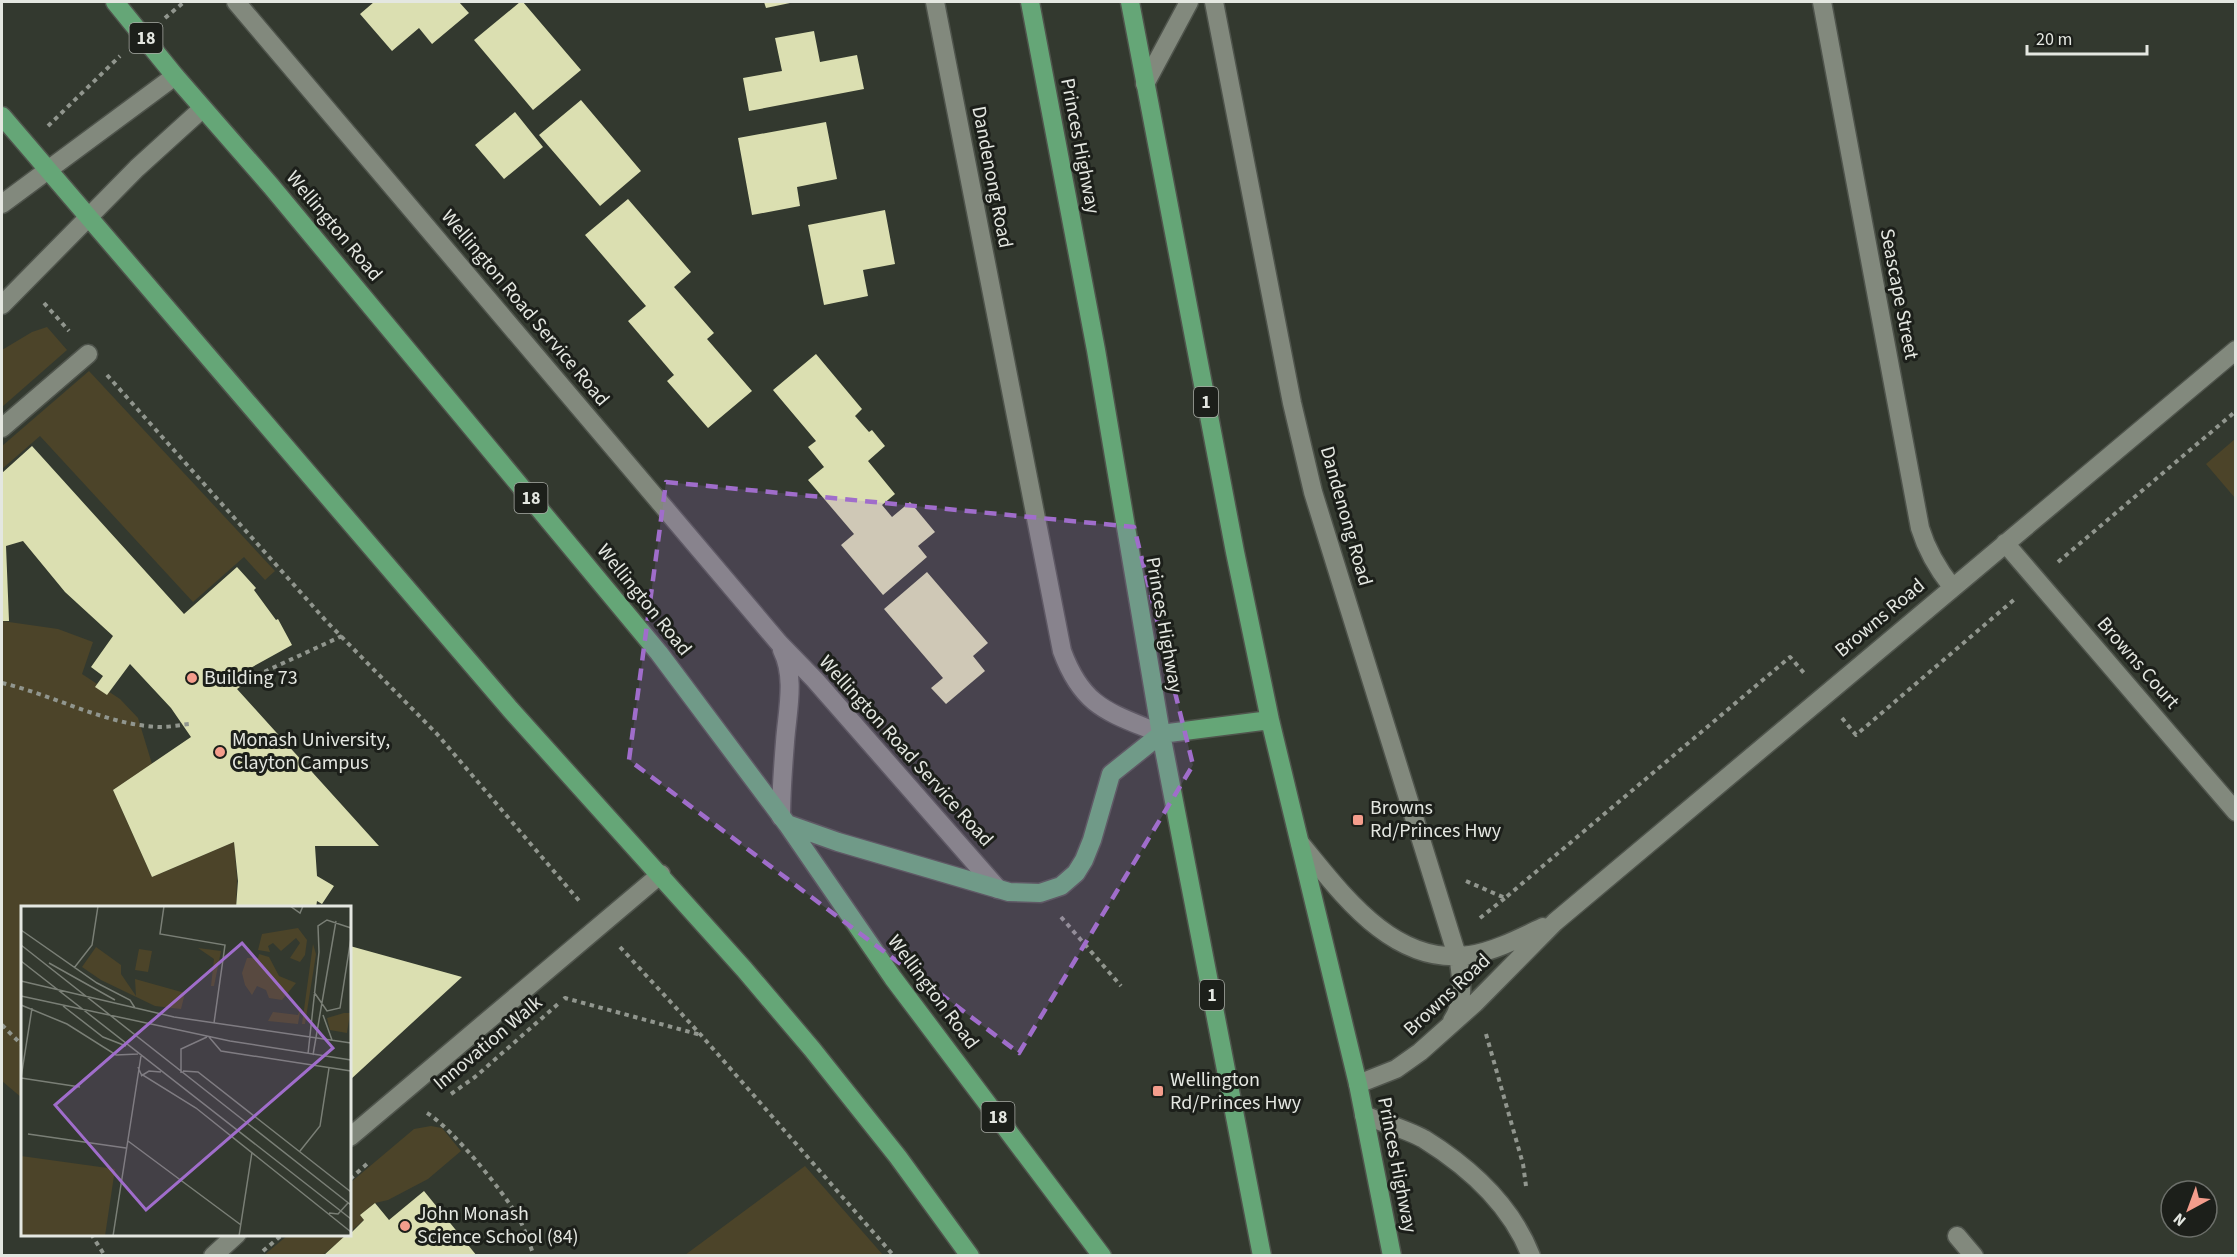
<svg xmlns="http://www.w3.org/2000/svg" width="2237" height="1257" viewBox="0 0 2237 1257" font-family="'Source Sans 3',sans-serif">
	<rect width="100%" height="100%" fill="#33392f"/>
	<path fill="#4c4429" d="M 47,327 L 67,350 L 2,407 L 2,350 L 32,332 Z
		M 89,371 L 275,571 L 265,580 L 244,557 L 193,602 L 40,436 L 2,469 L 2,446 Z
		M 2235,439 L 2235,498 L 2206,464 Z
		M 2,621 L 58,629 L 93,642 L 82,674 L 120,699 L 138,718 L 152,764 L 113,790 L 152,877 L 234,842 L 237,878 L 236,907 L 22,908 L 22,1098 L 2,1081 Z
		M 431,1126 L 442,1128 L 461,1151 L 428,1179 L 388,1200 L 375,1203 L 360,1215 L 364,1220 L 350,1232 L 350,1183 L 414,1129 Z
		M 805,1166 L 883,1255 L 685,1255 Z
		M 288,1235 L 347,1235 L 323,1255 L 263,1256 Z"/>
	<path fill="#dbdfb1" d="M 374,2 L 459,2 L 469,13 L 432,44 L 419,28 L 392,51 L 360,14 Z
		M 520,2 L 523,2 L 581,70 L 533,110 L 474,40 Z
		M 764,2 L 790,2 L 790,3 L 766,8 Z
		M 814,31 L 820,62 L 857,55 L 864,89 L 749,111 L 743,78 L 782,71 L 775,38 Z
		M 581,100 L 641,171 L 600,206 L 539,135 Z
		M 515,112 L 543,147 L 504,179 L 475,145 Z
		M 826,122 L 837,179 L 797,187 L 800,206 L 752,215 L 738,138 Z
		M 628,199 L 691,272 L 674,287 L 714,333 L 707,339 L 752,391 L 708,428 L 667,381 L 674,375 L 628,321 L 646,306 L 585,235 Z
		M 885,210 L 895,264 L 863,270 L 868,296 L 824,305 L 808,225 Z
		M 816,354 L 862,409 L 855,416 L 869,432 L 872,430 L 885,446 L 868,461 L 895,494 L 882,505 L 892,517 L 910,502 L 935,532 L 918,546 L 927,557 L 883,595 L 841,545 L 854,534 L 808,480 L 824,467 L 808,447 L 816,441 L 773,390 Z
		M 32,446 L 184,614 L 237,567 L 256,588 L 254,590 L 276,620 L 278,619 L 292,645 L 238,675 L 244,684 L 237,689 L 379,846 L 315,846 L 317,876 L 334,886 L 322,904 L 317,901 L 316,908 L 236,908 L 238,881 L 234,842 L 152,877 L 113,790 L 191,737 L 171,708 L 130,664 L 107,695 L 95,687 L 103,676 L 91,667 L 113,636 L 65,592 L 23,541 L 6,546 L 9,621 L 2,621 L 2,473 Z
		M 927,572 L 988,643 L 973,656 L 985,671 L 946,704 L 931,688 L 943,678 L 884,609 Z
		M 350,946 L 462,977 L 350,1080 Z
		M 424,1191 L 477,1256 L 323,1256 L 347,1234 L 350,1234 L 364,1220 L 360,1215 L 375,1203 L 389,1220 Z"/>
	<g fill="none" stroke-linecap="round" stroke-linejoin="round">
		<g stroke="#4f544c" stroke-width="21">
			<path id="minor" d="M 236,2 L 779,643 L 815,680 L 998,889
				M 935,2 L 1062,651 C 1083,708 1109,712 1161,734
				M 1214,2 L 1292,403 L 1313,492 L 1459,962 C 1462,982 1464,1003 1452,1021
				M 1822,2 L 1920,528 C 1927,551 1937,568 1952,587
				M 1145,84 L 1189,2
				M 2,204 L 175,76
				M 2,305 L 137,168 L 202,109
				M 2,428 L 88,354
				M 2005,543 L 2236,812
				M 781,817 C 781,792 783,767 785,742 C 787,712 796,678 782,650
				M 1300,843 C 1342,894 1394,967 1470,955 C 1495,951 1520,938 1543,927
				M 1358,1084 L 1396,1069 L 1420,1052 L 1475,1003 L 1555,922 L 2236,350
				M 1364,1115 C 1383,1123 1406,1129 1424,1139 C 1469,1167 1511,1204 1531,1256
				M 350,1137 L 661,874
				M 1957,1236 L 1974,1256
				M 213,1256 L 237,1234"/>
		</g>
		<g stroke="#4f544c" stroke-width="21">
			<path id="highway" d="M 115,2 L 175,76 L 271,186 L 659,653 L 787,824 L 893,978 L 1102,1256
				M 1030,2 L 1096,350 L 1161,734 L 1262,1256
				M 1130,2 L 1235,552 L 1270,720 L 1358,1084 L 1392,1256
				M 2,116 L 510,709 L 744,969 L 812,1049 L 898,1157 L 970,1256
				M 787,824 L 838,842 L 1009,892 L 1040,893 L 1061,886 L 1076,873 L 1084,860 L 1092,840 L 1111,774 L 1161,734 L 1270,720"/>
		</g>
		<path stroke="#91968e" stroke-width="4" stroke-dasharray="4.5 4.5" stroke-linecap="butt" d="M 165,18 L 184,2
			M 48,126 L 120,56
			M 44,303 L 69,331
			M 107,375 L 327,622 L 437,734 L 581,903
			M 2058,562 L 2236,411
			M 2,683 C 54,695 108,726 161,727 C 170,727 180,725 189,724
			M 240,683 L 342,636
			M 1842,718 L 1856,735 L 2016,598
			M 1466,881 L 1505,898 L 1790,657 L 1804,673
			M 1061,917 L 1121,986
			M 1480,918 L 1505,898
			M 620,947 L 701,1035 L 894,1256
			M 564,999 L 565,998 L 701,1035
			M 2,1025 L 22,1045
			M 1486,1034 L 1523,1164 L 1526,1186
			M 451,1094 L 475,1077 L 558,1004
			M 427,1113 C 452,1128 503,1191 518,1217 C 525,1229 529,1243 534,1256
			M 350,1179 L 367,1164
			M 91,1234 L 105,1256
			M 263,1251 L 283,1234"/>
		<use href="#minor" stroke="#82897d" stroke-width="18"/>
		<use href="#highway" stroke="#65a677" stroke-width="18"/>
	</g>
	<path fill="#a06dcb" fill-opacity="0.2" stroke="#a06dcb" stroke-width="4.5" stroke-dasharray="12 8" stroke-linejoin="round" d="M 666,482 L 1134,527 L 1193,765 L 1019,1053 L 629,760 Z"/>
	<g fill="#f49d8c" stroke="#1c1f1a" stroke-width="2">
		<circle cx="192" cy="678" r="6"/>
		<circle cx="220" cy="752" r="6"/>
		<rect x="1352" y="814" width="12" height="12" rx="3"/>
		<rect x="1152" y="1085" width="12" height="12" rx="3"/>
		<circle cx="405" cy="1226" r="6"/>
	</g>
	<g text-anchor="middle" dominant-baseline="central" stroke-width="6" stroke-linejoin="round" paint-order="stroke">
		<g fill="#1c1f1a" stroke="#a8aba5" stroke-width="1.5">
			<rect x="129.5" y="23" width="33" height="30" rx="4.5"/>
			<rect x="1194" y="387" width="24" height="30" rx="4.5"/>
			<rect x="514.5" y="483" width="33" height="30" rx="4.5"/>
			<rect x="1200" y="980" width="24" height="30" rx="4.5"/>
			<rect x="981.5" y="1102" width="33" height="30" rx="4.5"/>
		</g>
		<g font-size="18" font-weight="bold" fill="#e4e7e1">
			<text x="146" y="38">18</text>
			<text x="1206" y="402">1</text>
			<text x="531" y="498">18</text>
			<text x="1212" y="995">1</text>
			<text x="998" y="1117">18</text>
		</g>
		<g font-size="20" fill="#e4e7e1" stroke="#1c1f1a">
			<text transform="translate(1080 146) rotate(79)">Princes Highway</text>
			<text transform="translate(992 177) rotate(79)">Dandenong Road</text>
			<text transform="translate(334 226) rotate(50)">Wellington Road</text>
			<text transform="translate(1899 294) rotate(79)">Seascape Street</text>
			<text transform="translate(525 308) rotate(50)">Wellington Road Service Road</text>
			<text transform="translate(1346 516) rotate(74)">Dandenong Road</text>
			<text transform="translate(644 600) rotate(51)">Wellington Road</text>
			<text transform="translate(1880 618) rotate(-40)">Browns Road</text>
			<text transform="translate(1164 625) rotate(80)">Princes Highway</text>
			<text transform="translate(2138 663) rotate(49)">Browns Court</text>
			<text transform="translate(906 751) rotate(48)">Wellington Road Service Road</text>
			<text transform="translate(933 992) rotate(53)">Wellington Road</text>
			<text transform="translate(1447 995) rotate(-43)">Browns Road</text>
			<text transform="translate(488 1043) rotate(-40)">Innovation Walk</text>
			<text transform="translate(1397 1165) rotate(79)">Princes Highway</text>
		</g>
		<g font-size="20" fill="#e4e7e1" stroke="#1c1f1a" text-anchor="start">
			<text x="204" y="678">Building 73</text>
			<text x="232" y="740">Monash University,<tspan x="232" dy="23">Clayton Campus</tspan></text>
			<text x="1370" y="808">Browns<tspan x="1370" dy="23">Rd/Princes Hwy</tspan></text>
			<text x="1170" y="1080">Wellington<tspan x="1170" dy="23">Rd/Princes Hwy</tspan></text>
			<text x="417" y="1214">John Monash<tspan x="417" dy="23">Science School (84)</tspan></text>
		</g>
	</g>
	<g transform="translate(21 906)">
		<rect width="330" height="330" fill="#33392f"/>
		<path d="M 277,22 L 286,34 L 284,49 L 279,56 L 269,52 L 279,37 L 275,32 L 260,45 L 252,37 L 247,40 L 249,46 L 237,44 L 241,28 ZM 292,38 L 295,48 L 284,118 L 281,118 ZM 75,41 L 100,59 L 100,68 L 115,90 L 114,73 L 164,87 L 160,103 L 134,100 L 80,74 L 61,61 ZM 177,42 L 200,45 L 193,80 L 190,80 L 193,53 ZM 118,43 L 131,45 L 127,66 L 114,64 ZM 238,48 L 248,51 L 258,70 L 275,77 L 261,94 L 248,92 L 245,84 L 236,80 L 231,89 L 224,79 L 221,67 L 226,52 L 237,52 ZM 280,100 L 277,118 L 247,115 L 252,106 L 277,109 ZM 323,107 L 329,107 L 326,127 L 309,124 L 306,112 ZM 0,250 L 94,263 L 84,330 L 0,330 Z" fill="#4c4429"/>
		<path fill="none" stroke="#7a7f76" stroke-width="1.5" d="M 143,0 L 139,28 L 204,39 L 193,117M 269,0 L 279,7 L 282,0M 0,24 L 76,77 L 109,94 L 114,102M 0,39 L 330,299M 0,55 L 330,313M 28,57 L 94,94M 53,62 L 71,39 L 77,0M 0,75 L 153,111 L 330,137M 293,86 L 306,105 L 319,102 L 330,32M 0,90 L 209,135 L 330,154M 0,99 L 46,118 L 95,149 L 117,148M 42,100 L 82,131 L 105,140M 302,109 L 311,134M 188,131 L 200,145 L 330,165M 287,148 L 298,46 L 297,20 L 306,14 L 330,22M 292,149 L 315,15M 117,161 L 120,168 L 175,202 L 330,326M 162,165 L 177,166 L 330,286M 160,167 L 160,143 L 186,131M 120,170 L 128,165 L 140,166M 0,172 L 11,102M 0,172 L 59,181M 7,228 L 105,242M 107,235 L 220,319M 279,245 L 299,220 L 308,162M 308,307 L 317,308 L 327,297M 92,330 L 120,150M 218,330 L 231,246"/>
		<path fill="#a06dcb" fill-opacity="0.15" stroke="#a06dcb" stroke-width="3" d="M 221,37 L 312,142 L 125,304 L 34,199 Z"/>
		<rect width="330" height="330" fill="none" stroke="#e4e7e1" stroke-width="3"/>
	</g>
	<rect width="2237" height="1257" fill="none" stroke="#e4e7e1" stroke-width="6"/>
	<g transform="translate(2189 1209) rotate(221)"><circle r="28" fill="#1c1f1a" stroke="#6c6f6a" stroke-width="1.5"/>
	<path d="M0-4.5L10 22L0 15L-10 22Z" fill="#f49d8c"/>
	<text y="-9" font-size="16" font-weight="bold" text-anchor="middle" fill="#e4e7e1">N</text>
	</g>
	<path d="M2027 45v9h120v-9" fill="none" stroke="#e4e7e1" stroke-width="3"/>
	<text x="2036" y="45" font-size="18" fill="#e4e7e1" stroke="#1c1f1a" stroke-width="4.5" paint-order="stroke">20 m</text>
</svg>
